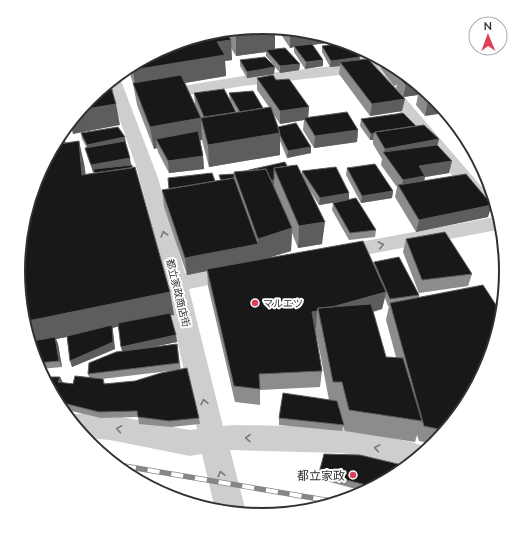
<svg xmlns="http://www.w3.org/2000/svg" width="524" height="541" viewBox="0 0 524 541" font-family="Mulish,'Noto Sans JP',sans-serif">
	<rect width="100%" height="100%" fill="#fff"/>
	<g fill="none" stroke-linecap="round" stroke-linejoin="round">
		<path fill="#cecece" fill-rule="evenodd" d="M 346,43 C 359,46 366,52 374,62 L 379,61 L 390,68 L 381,70 L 487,193 L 490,197 L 487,201 L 480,203 L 473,201 L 366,72 L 243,86 L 159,100 L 153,98 L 151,95 L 153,92 L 159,90 L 243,76 L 359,63 L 345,45 Z
			M 120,78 L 158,178 L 185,273 L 237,264 L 245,266 L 248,272 L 245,278 L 189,289 L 223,426 L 235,425 L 342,427 L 415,443 L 425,447 L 426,449 L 400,466 L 342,453 L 230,450 L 245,508 L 244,511 L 214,505 L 202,454 L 190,456 L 110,440 L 86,438 L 71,415 C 92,408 165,426 190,430 L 197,429 L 150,219 L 136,166 L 108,86 Z
			M 495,217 L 497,230 L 338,260 L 330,258 L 327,253 L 330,248 L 338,246 Z"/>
		<g stroke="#868686" stroke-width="5.5">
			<path id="rail" d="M 124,466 L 331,501"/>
		</g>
		<use href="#rail" stroke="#fff" stroke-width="4" stroke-dasharray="12" stroke-linecap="butt"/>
	</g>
	<path fill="#8c8c8c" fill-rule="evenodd" d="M 262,26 L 275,31 L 275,49 L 300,64 L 299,70 L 280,73 L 266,56 L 266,52 L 236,56 L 231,48 L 232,60 L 225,61 L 226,76 L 185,83 L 195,105 L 194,93 L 236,112 L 237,112 L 230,100 L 229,93 L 263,108 L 269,107 L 257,90 L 257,78 L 276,80 L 309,107 L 308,117 L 358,130 L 357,142 L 314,148 L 303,130 L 304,120 L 280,124 L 273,113 L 278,127 L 311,147 L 311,153 L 287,158 L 280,141 L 280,155 L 209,167 L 202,140 L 200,140 L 203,156 L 204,169 L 169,173 L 158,152 L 157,148 L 154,149 L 137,105 L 133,83 L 129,71 L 169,45 Z
		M 280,30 L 334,41 L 334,42 L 312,45 L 323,66 L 305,69 L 294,52 L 294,47 L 290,48 L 280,33 Z
		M 322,46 L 359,60 L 402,111 L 370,116 L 339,74 L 340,66 L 330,67 L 322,52 Z
		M 240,60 L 274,74 L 247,78 L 240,66 Z
		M 382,63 L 435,98 L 425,116 L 416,105 L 418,95 L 403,97 L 396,88 L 397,85 L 394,86 L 381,69 Z
		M 361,119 L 416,126 L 439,139 L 437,145 L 449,173 L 425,177 L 424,181 L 488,217 L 416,232 L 395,197 L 397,187 L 381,165 L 382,159 L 373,144 L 373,140 L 370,140 L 360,126 Z
		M 81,133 L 126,144 L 131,165 L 170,292 L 174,315 L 170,315 L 176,335 L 177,342 L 151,347 L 177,344 L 181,370 L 199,418 L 200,424 L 171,427 L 139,424 L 138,417 L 101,418 L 67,410 L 45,377 L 60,377 L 63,383 L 73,384 L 89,377 L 88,374 L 122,351 L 121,347 L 119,326 L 112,328 L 113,332 L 115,349 L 72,367 L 67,337 L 56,339 L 58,344 L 62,367 L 40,369 L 36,364 L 18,270 L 37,177 L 64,136 L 65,143 L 84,163 L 86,175 L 94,173 L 94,171 L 93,172 L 87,155 L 85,148 L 87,148 L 82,139 ZM 177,370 L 135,381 L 105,384 L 103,379 L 102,379 Z
		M 287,166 L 302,176 L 302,171 L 349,193 L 349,200 L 376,230 L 375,237 L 349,240 L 332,210 L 333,203 L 344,201 L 319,205 L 307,186 L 322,244 L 298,248 L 292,233 L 291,251 L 270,257 L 373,263 L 374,262 L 419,295 L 419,297 L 487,364 L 434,443 L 433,444 L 419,441 L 417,435 L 415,442 L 345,431 L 343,426 L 342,431 L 279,425 L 279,418 L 329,400 L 316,332 L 322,371 L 320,387 L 260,390 L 260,405 L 235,402 L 208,286 L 207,271 L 187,275 L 164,207 L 162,190 L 220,180 L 219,175 L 234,174 L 234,172 ZM 385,298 L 388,306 L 389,306 L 386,320 L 396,357 L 386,357 L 373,312 L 382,309 Z
		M 347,168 L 393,191 L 392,198 L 361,203 L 346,175 Z
		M 406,239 L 472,274 L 468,286 L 419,293 L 403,252 Z
		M 402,465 L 363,491 L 319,479 L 319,473 Z"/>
	<path fill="#5d5d5d" d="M 275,31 L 275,51 L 266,50 L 266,52 L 236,56 L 236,36 Z
		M 290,32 L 334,41 L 334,42 L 295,47 L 294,46 L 294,47 L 290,48 Z
		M 231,40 L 232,60 L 225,61 L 226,76 L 136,91 L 133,70 L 217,42 Z
		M 360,57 L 359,63 L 340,62 L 340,66 L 330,67 L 331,61 Z
		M 323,60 L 323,66 L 305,69 L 306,62 Z
		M 300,64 L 299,70 L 280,73 L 280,66 Z
		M 275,67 L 274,74 L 247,78 L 247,72 Z
		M 414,84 L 419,88 L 418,95 L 403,97 L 406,85 Z
		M 112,87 L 114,98 L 104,88 Z
		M 429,95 L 435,98 L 445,113 L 425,116 Z
		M 405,99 L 402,111 L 370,116 L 372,104 Z
		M 116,104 L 120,125 L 73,134 L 71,126 L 81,110 Z
		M 309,107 L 308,119 L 304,118 L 304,120 L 280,124 L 280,111 Z
		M 201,118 L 202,140 L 160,148 L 156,139 L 157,148 L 154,149 L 150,127 Z
		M 358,130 L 357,142 L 314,148 L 315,136 Z
		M 280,133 L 280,155 L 209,167 L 208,145 Z
		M 374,133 L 373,140 L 370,140 L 371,134 Z
		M 125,137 L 126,144 L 88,151 L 87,145 Z
		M 439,139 L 436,151 L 384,154 L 385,149 Z
		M 79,141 L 84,163 L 88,197 L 82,175 Z
		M 311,147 L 311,153 L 287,158 L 288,151 Z
		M 203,156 L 204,169 L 169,173 L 168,161 Z
		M 130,158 L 131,165 L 93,172 L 91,165 Z
		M 452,161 L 449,173 L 425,177 L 422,189 L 401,190 L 403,180 L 419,166 Z
		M 274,180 L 274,186 L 252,183 Z
		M 393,191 L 392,198 L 361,203 L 362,196 Z
		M 349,193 L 349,200 L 319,205 L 320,198 Z
		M 492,205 L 488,217 L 416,232 L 419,220 Z
		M 325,222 L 322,244 L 298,248 L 299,226 Z
		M 292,228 L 291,251 L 258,261 L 207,269 L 207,271 L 187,275 L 185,258 L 258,244 L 258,239 Z
		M 170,292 L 174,315 L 112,328 L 113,332 L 115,349 L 72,367 L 70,361 L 112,328 L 56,339 L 58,344 L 62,367 L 59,361 L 33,344 L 28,321 Z
		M 386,292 L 382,309 L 321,326 L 318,311 Z
		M 317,311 L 316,328 L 311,329 L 312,312 Z
		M 176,335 L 177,342 L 123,353 L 121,347 Z
		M 60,377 L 63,383 L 58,382 Z"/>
	<path fill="#181818" stroke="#5d5d5d" d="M 262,26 L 274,29 L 275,31 L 236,36 L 233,32 Z
		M 227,33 L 231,40 L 217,42 L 225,55 L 133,70 L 132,69 L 169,45 Z
		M 344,43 L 352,44 L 360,57 L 331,61 L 322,46 Z
		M 312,44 L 323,60 L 306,62 L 294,46 Z
		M 285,48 L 300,64 L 280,66 L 266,50 Z
		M 265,57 L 275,67 L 247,72 L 240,60 Z
		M 368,59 L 405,99 L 372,104 L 340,62 Z
		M 393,70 L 398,74 L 396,74 Z
		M 181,75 L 201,118 L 150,127 L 133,83 Z
		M 273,75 L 276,80 L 289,79 L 309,107 L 280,111 L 257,78 Z
		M 398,76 L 401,76 L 414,84 L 406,85 Z
		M 111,84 L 112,87 L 104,88 Z
		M 111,87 L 116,104 L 81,110 L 90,98 L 103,89 Z
		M 224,89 L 236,112 L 204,117 L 194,93 Z
		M 253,91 L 263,108 L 240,112 L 229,93 Z
		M 271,107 L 280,133 L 208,145 L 201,118 Z
		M 347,112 L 358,130 L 315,136 L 304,118 Z
		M 403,113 L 416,126 L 375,132 L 374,133 L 371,134 L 361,119 Z
		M 296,123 L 311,147 L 288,151 L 280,135 L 278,127 Z
		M 424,125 L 439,139 L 385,149 L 375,132 Z
		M 118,127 L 125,137 L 87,145 L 81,133 Z
		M 198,131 L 203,156 L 168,161 L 156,139 Z
		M 64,137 L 65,143 L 59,144 Z
		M 79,141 L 82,175 L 135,167 L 170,292 L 28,321 L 18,270 L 37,177 L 59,144 Z
		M 125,141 L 130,158 L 91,165 L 85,148 Z
		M 437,145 L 452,161 L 419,166 L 425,176 L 403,180 L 383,152 Z
		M 285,162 L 287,166 L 274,168 L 274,180 L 271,180 L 266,169 L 249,171 L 249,170 Z
		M 375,164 L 393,191 L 362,196 L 347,168 Z
		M 132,165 L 132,168 L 94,173 L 94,169 Z
		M 297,165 L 325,222 L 299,226 L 274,168 Z
		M 336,167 L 349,193 L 320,198 L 302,171 Z
		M 266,169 L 292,228 L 258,239 L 234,172 Z
		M 212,173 L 215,181 L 169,189 L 168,178 Z
		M 234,174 L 234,178 L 221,180 L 219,175 Z
		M 466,174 L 492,205 L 419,220 L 398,185 Z
		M 234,178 L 258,244 L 185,258 L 162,190 Z
		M 356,198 L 376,230 L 350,233 L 333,203 Z
		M 445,232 L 472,274 L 422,280 L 406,239 Z
		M 363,241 L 386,292 L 332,307 L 318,308 L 317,311 L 312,312 L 322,371 L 259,374 L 260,389 L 234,386 L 207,269 Z
		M 399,257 L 419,295 L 390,299 L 374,262 Z
		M 483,285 L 496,305 L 499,305 L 487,364 L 443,430 L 424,426 L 390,303 Z
		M 371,304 L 386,357 L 403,358 L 422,421 L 349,410 L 342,382 L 333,382 L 318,308 Z
		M 170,313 L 176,335 L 121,347 L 118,323 Z
		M 112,325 L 113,342 L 70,361 L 67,336 Z
		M 55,337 L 59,361 L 36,363 L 32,341 Z
		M 177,344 L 179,363 L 88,374 L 89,363 L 116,352 Z
		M 187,368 L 199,418 L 169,421 L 138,417 L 137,411 L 99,412 L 63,403 L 45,377 L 60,377 L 58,382 L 73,384 L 75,376 L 103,379 L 104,384 L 135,381 L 161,373 Z
		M 283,393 L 337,401 L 344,425 L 279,418 Z
		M 324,454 L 360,455 L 402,465 L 370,486 L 319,473 Z"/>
	<defs><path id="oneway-chevron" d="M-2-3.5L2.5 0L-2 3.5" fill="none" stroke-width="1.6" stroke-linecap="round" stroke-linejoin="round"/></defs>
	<g stroke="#787878">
		<use href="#oneway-chevron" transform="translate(164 234) rotate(-105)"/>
		<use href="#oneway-chevron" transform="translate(381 245) rotate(-11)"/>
		<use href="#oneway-chevron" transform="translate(204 402) rotate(-103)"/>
		<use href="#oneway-chevron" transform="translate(119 429) rotate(-170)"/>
		<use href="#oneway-chevron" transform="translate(248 438) rotate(-179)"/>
		<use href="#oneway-chevron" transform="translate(377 448) rotate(-168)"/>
		<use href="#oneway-chevron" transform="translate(221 474) rotate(-104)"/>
	</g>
	<g fill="#db4058" stroke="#fff" stroke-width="1.5">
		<circle cx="255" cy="303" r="4"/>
		<circle cx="353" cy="475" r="4"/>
	</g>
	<g text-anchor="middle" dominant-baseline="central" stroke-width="4" stroke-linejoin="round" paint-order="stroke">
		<g font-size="10" fill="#313131" stroke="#fff">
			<text transform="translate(178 293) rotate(76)">都立家政商店街</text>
		</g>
		<g font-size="10" fill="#313131" stroke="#fff" text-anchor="start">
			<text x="263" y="303">マルエツ</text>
		</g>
		<g font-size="12" fill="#313131" stroke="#fff" text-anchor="end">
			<text x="345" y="475">都立家政</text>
		</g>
	</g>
	<path d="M0 0H524V541H0ZM25 271a237 237 0 1 1 474 0a237 237 0 1 1-474 0Z" fill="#fff" fill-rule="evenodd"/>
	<path fill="none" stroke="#313131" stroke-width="2" d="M25 271a237 237 0 1 1 474 0a237 237 0 1 1-474 0Z"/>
	<g transform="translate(488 36) rotate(359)"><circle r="19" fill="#ffffff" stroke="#adadad"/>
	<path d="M0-3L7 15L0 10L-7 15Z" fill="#db4058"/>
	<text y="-6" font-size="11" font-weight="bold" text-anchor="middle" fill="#313131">N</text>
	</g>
</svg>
